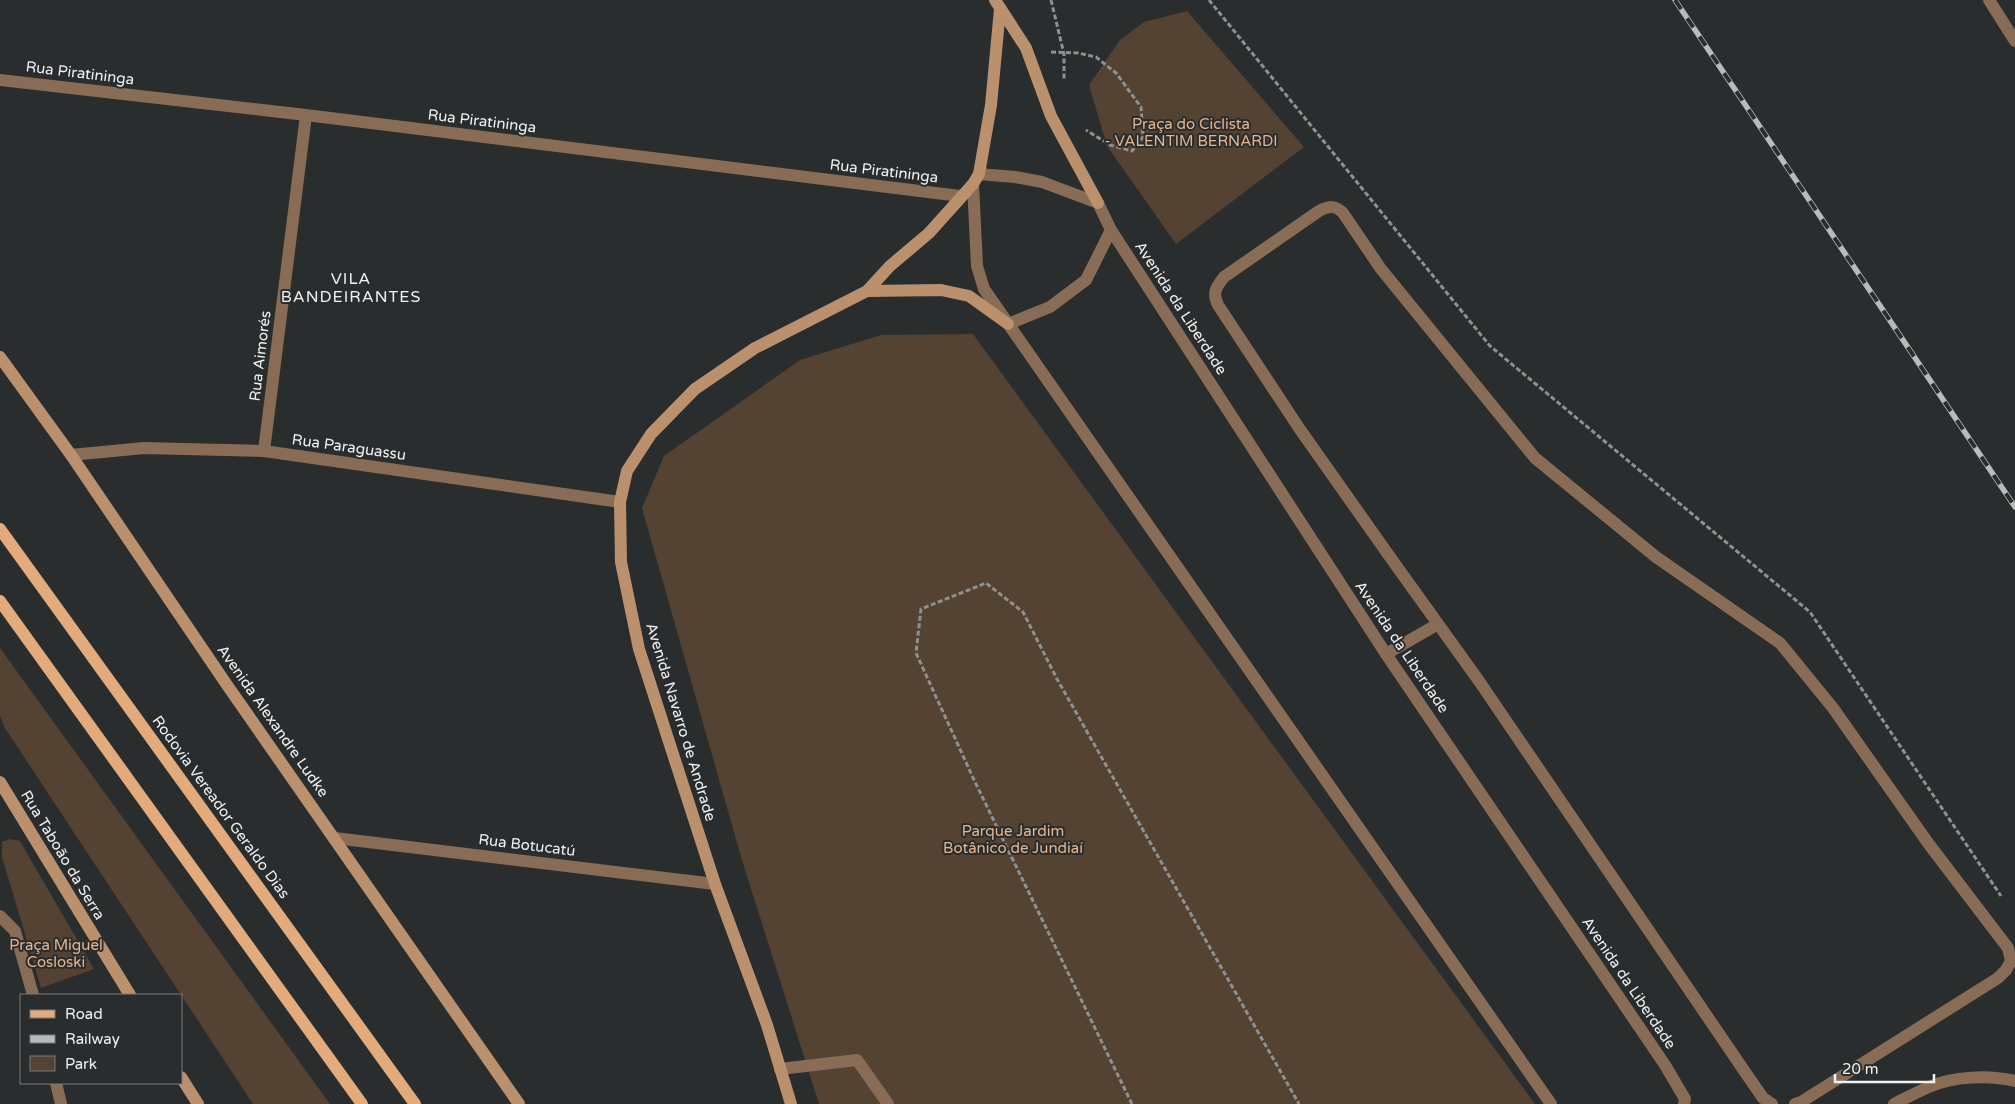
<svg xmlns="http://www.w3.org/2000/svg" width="2015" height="1104" viewBox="0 0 2015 1104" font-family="'Varela Round',sans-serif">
	<rect width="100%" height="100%" fill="#2a2d2e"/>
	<path fill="#544233" d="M 1187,11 L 1304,147 L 1176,244 L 1107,146 L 1089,85 L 1120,40 L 1144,22 Z
		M 973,334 L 1535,1104 L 819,1104 L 741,857 L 642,508 L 664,456 L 800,360 L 881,335 Z
		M 0,648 L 330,1104 L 253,1104 L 5,728 L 0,716 Z
		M 10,839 L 20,841 L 94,969 L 41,988 L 2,857 L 2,842 Z"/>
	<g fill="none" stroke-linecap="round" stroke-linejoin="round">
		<path stroke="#8e9091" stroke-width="3" stroke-dasharray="5 2.5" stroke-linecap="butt" d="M 1051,0 L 1064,54 L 1064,79
			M 1209,0 L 1490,346 L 1810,612 L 2001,896
			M 1051,52 L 1078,53 L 1096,57 L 1116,73 L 1141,107 L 1143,137 L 1132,151 L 1110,145 L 1086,130
			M 1132,1104 L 975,782 L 916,653 L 921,609 L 986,583 L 1023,612 L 1057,679 L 1299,1104"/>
		<path stroke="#886c56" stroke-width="12" d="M 1386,654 L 1438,624
			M 780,1069 L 857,1060 L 888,1104
			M 1772,1104 L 1763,1098 L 1745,1072 L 1479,681 L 1390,557 L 1299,428 L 1218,305 C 1212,293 1216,287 1224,277 L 1319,211 C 1329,206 1335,205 1343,213 L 1381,269 L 1535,458 L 1656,557 L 1780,643 L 1833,708 L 1928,843 L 2008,948 L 2011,961 L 2006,970 L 1998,978 L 1801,1102 L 1795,1104
			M 1894,1104 C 1906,1098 1917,1092 1929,1087 C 1953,1076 1990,1075 2015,1081"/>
		<path stroke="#886c56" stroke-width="12" d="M 1989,0 L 2015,41
			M 0,80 L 306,115 L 960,196
			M 264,451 L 306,115
			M 71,455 L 144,448 L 264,451 L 620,502
			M 335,838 L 715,884
			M 0,916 L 15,931 L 33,995
			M 56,1083 L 61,1104"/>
		<path stroke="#886c56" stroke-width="12" d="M 979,174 L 1015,177 L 1042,182 L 1098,203 L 1111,230 L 1386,654 L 1665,1065 L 1685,1099 L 1684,1104
			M 973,184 L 977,266 L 984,289 L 1551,1104
			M 1008,324 L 1050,307 L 1086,280 L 1111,230"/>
		<path stroke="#bb906c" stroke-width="12" d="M 995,0 L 1026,48 L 1051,116 L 1098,203
			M 867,291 L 941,290 L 969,296 L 1008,324
			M 0,357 L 71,455 L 227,685 L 519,1104
			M 0,782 L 130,995
			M 181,1077 L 198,1104
			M 791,1104 L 767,1025 L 715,884 L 639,649 L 621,562 L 620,502 L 627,471 L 651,434 L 695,389 L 755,348 L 867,291 L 890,266 L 929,233 L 973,184 L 979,174 L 991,105 L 1000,9"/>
		<path stroke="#e3ab7c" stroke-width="12" d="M 0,529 L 415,1104
			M 0,601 L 362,1104"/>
		<g stroke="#b8babb" stroke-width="5.5">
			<path id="rail" d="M 1675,0 L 2015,507"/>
		</g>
		<use href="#rail" stroke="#2a2d2e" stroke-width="4" stroke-dasharray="11" stroke-linecap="butt"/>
	</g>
	<g text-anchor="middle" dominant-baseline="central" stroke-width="4" stroke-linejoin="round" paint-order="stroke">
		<g font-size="15" fill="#f0f1f3" stroke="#2a2d2e">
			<text transform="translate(80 73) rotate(7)">Rua Piratininga</text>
			<text transform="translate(482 121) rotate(7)">Rua Piratininga</text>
			<text transform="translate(884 171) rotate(7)">Rua Piratininga</text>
			<text transform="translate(1181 308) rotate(57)">Avenida da Liberdade</text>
			<text transform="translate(260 356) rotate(-83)">Rua Aimorés</text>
			<text transform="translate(349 447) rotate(8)">Rua Paraguassu</text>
			<text transform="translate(1402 647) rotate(56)">Avenida da Liberdade</text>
			<text transform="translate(273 721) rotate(55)">Avenida Alexandre Ludke</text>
			<text transform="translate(681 722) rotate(73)">Avenida Navarro de Andrade</text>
			<text transform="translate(221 807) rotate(54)">Rodovia Vereador Geraldo Dias</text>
			<text transform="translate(527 845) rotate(7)">Rua Botucatú</text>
			<text transform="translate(63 855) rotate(59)">Rua Taboão da Serra</text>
			<text transform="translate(1629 983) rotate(56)">Avenida da Liberdade</text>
		</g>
		<g font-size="15" fill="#e6b68f" stroke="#2a2d2e">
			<text x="1191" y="124">Praça do Ciclista<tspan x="1191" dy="17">- VALENTIM BERNARDI</tspan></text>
			<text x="1013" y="831">Parque Jardim<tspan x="1013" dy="17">Botânico de Jundiaí</tspan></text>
			<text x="56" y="945">Praça Miguel<tspan x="56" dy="17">Cosloski</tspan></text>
		</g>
		<g font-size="16" letter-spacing="1" fill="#f0f1f3" stroke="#2a2d2e">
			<text x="351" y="279">VILA<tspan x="351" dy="18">BANDEIRANTES</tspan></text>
		</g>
	</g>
	<rect x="20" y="994" width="162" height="90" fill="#2a2d2e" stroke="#797b7d"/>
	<rect x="30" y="1010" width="25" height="8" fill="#e3ab7c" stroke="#797b7d"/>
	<text x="65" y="1019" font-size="15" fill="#f0f1f3">Road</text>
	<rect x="30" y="1035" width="25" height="8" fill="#b8babb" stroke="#797b7d"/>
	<text x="65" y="1044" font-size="15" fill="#f0f1f3">Railway</text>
	<rect x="30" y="1056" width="25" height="15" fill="#544233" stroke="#797b7d"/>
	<text x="65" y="1069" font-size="15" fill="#f0f1f3">Park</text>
	<path d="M1835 1074v8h99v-8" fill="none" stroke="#f0f1f3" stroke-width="2.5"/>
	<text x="1842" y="1074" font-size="15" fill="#f0f1f3" stroke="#2a2d2e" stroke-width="4" paint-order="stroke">20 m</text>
</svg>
